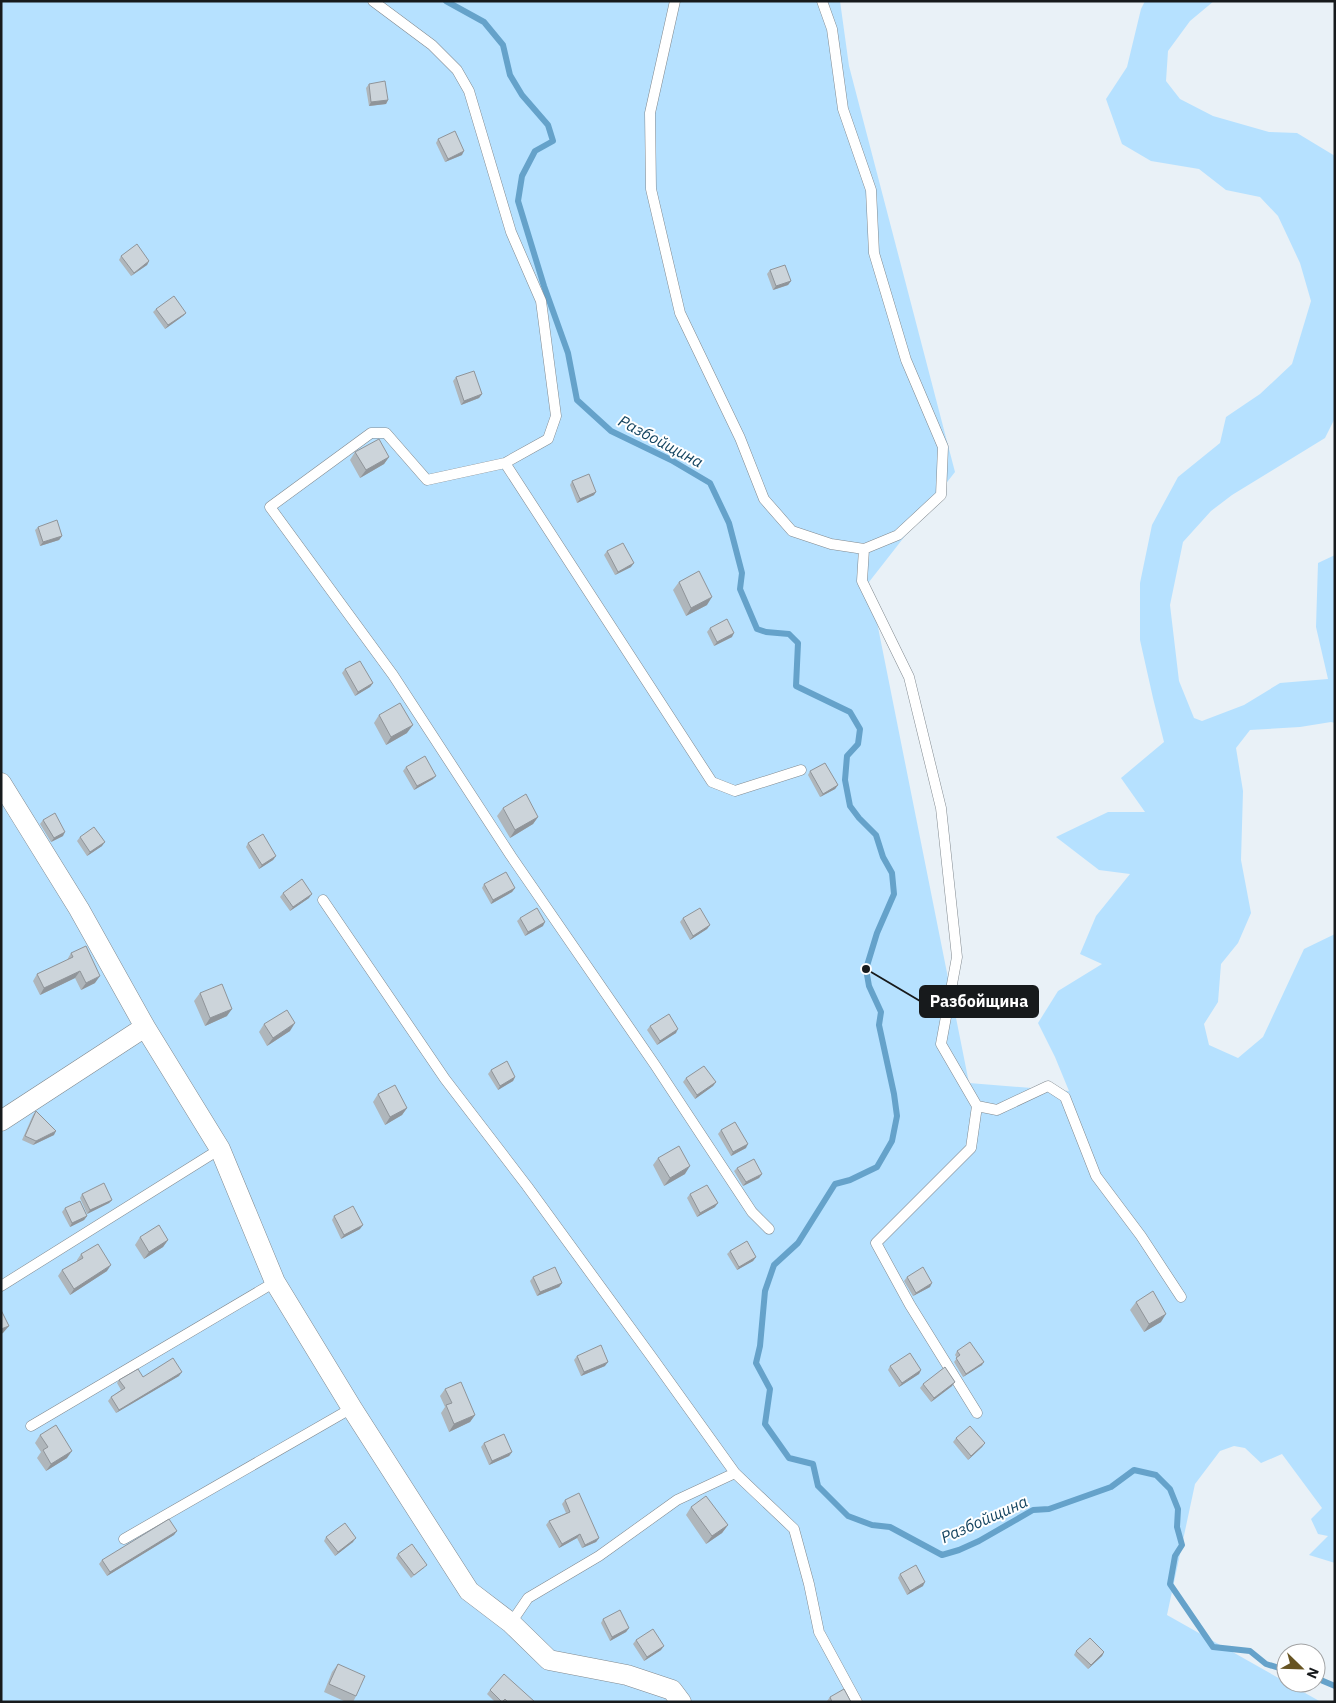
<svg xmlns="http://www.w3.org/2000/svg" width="1336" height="1703" viewBox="0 0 1336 1703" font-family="'IBM Plex Sans',sans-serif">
	<rect width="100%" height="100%" fill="#e9f1f7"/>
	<path fill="#b6e1ff" d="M 1,1 L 840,1 L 849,66 L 955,472 L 869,582 L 969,1083 L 1069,1091 L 1055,1057 L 1038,1023 L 1058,991 L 1102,964 L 1080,954 L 1096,916 L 1130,874 L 1099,870 L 1056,837 L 1108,812 L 1145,812 L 1121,778 L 1164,742 L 1153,698 L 1140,640 L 1140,583 L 1152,525 L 1178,477 L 1220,443 L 1226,417 L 1260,394 L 1292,364 L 1311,301 L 1300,263 L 1278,216 L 1260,197 L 1226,190 L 1199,169 L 1151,161 L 1122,144 L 1106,99 L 1127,67 L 1141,9 L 1145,1 L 1214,1 L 1190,21 L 1168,51 L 1166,81 L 1180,99 L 1213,116 L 1269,132 L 1297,133 L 1335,156 L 1335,418 L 1325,438 L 1232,495 L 1211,511 L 1183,542 L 1170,605 L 1179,681 L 1194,718 L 1202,721 L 1244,705 L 1280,683 L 1328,679 L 1316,627 L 1318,563 L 1335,555 L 1335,723 L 1331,722 L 1300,727 L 1250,730 L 1236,748 L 1243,791 L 1241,860 L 1251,913 L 1238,943 L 1221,964 L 1218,1002 L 1204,1024 L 1209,1045 L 1238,1058 L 1263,1037 L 1304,949 L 1335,934 L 1335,1563 L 1309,1555 L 1328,1536 L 1318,1534 L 1311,1519 L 1322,1508 L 1282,1454 L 1261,1463 L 1245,1448 L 1234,1446 L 1220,1451 L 1195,1484 L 1167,1615 L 1321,1702 L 1,1702 Z"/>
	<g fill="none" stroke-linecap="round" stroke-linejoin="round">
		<path stroke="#65a2ca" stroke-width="6" d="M 446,1 L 484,22 L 503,45 L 510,75 L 522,95 L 548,125 L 553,141 L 535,151 L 522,176 L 518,201 L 544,286 L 568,353 L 577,400 L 611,431 L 671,460 L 710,483 L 729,523 L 742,573 L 740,589 L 757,629 L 766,632 L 789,634 L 798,643 L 796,686 L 850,712 L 860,729 L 858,744 L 847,756 L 845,780 L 850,806 L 859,818 L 876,835 L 883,857 L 892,873 L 894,894 L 877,933 L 866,969 L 869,986 L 881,1012 L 879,1025 L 894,1094 L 897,1116 L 892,1141 L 877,1167 L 850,1180 L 835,1184 L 798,1243 L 774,1265 L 765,1291 L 760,1346 L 756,1363 L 770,1389 L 765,1424 L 789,1458 L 813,1464 L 818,1486 L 848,1516 L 872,1525 L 890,1527 L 942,1555 L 959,1550 L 979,1541 L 1033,1510 L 1049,1509 L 1111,1487 L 1134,1470 L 1156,1475 L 1170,1489 L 1178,1509 L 1177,1527 L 1182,1545 L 1175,1556 L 1170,1584 L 1213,1647 L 1250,1651 L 1266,1664 L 1286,1670
			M 1316,1678 L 1335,1686"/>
		<g stroke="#81898f" stroke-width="11">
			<path id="service" d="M 373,1 L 432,45 L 457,70 L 469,91 L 511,232 L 541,301 L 556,416 L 548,439 L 505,463 L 427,480 L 386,433 L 371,433 L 270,507 L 393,675 L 511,856 L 655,1065 L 752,1212 L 769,1229
				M 675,1 L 650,113 L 651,189 L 680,313 L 740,438 L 764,499 L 792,531 L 831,544 L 864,549 L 898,535 L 941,495 L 943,447 L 906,360 L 874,253 L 871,190 L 843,109 L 832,29 L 822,1
				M 505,463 L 712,782 L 735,791 L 801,770
				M 864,549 L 862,581 L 909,677 L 941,808 L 957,957 L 941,1044 L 977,1106 L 971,1148 L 876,1243 L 910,1305 L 977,1413
				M 323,900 L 445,1079 L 527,1186 L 651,1356 L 735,1473
				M 977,1106 L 997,1110 L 1048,1086 L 1065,1097 L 1096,1176 L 1141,1236 L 1181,1297
				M 1,1286 L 220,1149
				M 31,1426 L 275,1282
				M 124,1539 L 352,1408
				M 511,1623 L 528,1598 L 599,1556 L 677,1500 L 735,1473 L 794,1529 L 809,1584 L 819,1632 L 857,1702"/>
		</g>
		<g stroke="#81898f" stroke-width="21">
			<path id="minor" d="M 1,783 L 79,909 L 145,1027
				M 1,1121 L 145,1027 L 220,1149 L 275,1282 L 353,1410 L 469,1591 L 511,1623 L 549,1660 L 627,1675 L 672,1690 L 681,1702"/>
		</g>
		<use href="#service" stroke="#fff" stroke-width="10"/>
		<use href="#minor" stroke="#fff" stroke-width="20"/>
	</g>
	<path fill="#afb6bb" d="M 369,84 L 388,100 L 386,104 L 369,106 L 366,88 Z
		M 438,139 L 462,155 L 445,162 L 436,143 Z
		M 121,256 L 149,261 L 147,265 L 131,276 L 119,260 Z
		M 770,270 L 791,281 L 788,285 L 773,290 L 767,274 Z
		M 156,309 L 186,313 L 183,316 L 165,329 L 153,312 Z
		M 456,377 L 482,394 L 479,398 L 461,405 L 453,381 Z
		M 355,452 L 389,457 L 384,464 L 360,478 L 350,460 Z
		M 572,481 L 594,495 L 577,503 L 570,485 Z
		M 38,527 L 62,536 L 59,540 L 40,546 L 35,530 Z
		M 607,551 L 631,567 L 615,575 L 604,555 Z
		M 679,582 L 707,605 L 686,616 L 673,590 Z
		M 710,628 L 732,637 L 714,646 L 707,632 Z
		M 345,669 L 373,683 L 370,687 L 355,696 L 342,673 Z
		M 379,715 L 407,733 L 386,745 L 374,723 Z
		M 406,767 L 433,779 L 414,790 L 403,771 Z
		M 810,771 L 838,785 L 835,789 L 820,797 L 808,775 Z
		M 503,808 L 538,817 L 533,824 L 510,838 L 497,816 Z
		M 43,820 L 63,836 L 51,842 L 40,824 Z
		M 80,837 L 102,846 L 87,856 L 77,841 Z
		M 248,843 L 276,856 L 273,860 L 259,869 L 246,847 Z
		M 484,884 L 515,888 L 512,892 L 491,904 L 482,888 Z
		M 283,893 L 309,898 L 290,911 L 280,897 Z
		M 520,918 L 543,926 L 525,936 L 517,921 Z
		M 683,918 L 710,925 L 707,929 L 690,940 L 680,922 Z
		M 71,953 L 95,983 L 81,990 L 75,978 L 40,995 L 33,981 L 37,974 L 67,960 Z
		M 200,993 L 227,1016 L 205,1026 L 194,1001 Z
		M 264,1024 L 290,1031 L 267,1046 L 259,1032 Z
		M 650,1026 L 676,1033 L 657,1045 L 647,1030 Z
		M 491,1070 L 515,1077 L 513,1081 L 498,1090 L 488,1074 Z
		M 686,1078 L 716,1082 L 713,1086 L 695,1099 L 683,1082 Z
		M 378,1094 L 407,1108 L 402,1115 L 385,1125 L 373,1102 Z
		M 36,1111 L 54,1135 L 33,1145 L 22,1140 L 33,1115 Z
		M 721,1130 L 746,1148 L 731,1156 L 718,1134 Z
		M 658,1158 L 685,1174 L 664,1186 L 653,1165 Z
		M 737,1168 L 762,1174 L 759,1178 L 743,1186 L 734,1171 Z
		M 82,1194 L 112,1200 L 109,1203 L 87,1214 L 80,1198 Z
		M 690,1194 L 715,1207 L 697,1217 L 687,1198 Z
		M 65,1208 L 87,1216 L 84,1220 L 70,1227 L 62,1212 Z
		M 334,1216 L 360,1229 L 341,1239 L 332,1220 Z
		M 140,1237 L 168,1240 L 163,1247 L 144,1259 L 135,1245 Z
		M 730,1251 L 756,1257 L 753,1261 L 737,1270 L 727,1254 Z
		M 81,1254 L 107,1271 L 70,1295 L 58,1276 L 62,1270 L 77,1261 L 77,1260 Z
		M 533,1277 L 562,1283 L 559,1287 L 537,1296 L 530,1281 Z
		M 907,1277 L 930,1287 L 913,1296 L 904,1281 Z
		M 1136,1302 L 1161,1322 L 1144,1332 L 1130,1310 Z
		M 957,1351 L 982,1365 L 963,1377 L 954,1362 L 957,1358 L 955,1355 Z
		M 577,1356 L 605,1366 L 581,1376 L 574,1360 Z
		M 890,1366 L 921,1370 L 919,1374 L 899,1387 L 888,1370 Z
		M 179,1376 L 116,1413 L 108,1401 L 111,1397 L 121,1390 L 117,1383 L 119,1380 L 143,1377 Z
		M 923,1384 L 952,1386 L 931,1402 L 920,1388 Z
		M 445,1389 L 475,1415 L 470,1422 L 449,1432 L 441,1413 L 445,1407 L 440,1396 Z
		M 40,1435 L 67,1458 L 46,1471 L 37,1458 L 41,1452 L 35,1443 Z
		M 956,1438 L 985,1443 L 982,1447 L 968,1460 L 953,1442 Z
		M 484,1443 L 512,1452 L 509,1456 L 489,1465 L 481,1447 Z
		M 565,1500 L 599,1538 L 596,1542 L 582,1548 L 577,1538 L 559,1548 L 546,1525 L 549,1521 L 566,1513 L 562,1504 Z
		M 691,1507 L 728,1525 L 722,1533 L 706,1544 L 686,1515 Z
		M 174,1535 L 107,1576 L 99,1564 L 102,1560 Z
		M 326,1537 L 353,1542 L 335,1556 L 324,1541 Z
		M 398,1554 L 424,1568 L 411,1578 L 396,1558 Z
		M 900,1574 L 923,1586 L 907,1595 L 898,1578 Z
		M 603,1619 L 629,1628 L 626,1632 L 610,1641 L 601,1623 Z
		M 636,1640 L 661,1650 L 644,1661 L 633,1644 Z
		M 1076,1651 L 1104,1652 L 1102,1656 L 1088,1669 L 1074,1655 Z
		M 338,1664 L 356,1696 L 353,1702 L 346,1702 L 324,1692 L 332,1672 Z
		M 490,1690 L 535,1702 L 495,1702 L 487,1694 Z
		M 830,1697 L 851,1702 L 827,1702 L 827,1701 Z"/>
	<path fill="#8f9499" d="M 388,100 L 386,104 L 369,106 L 371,102 Z
		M 464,151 L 462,155 L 445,162 L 448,159 Z
		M 149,261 L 147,265 L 131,276 L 134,273 Z
		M 791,281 L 788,285 L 773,290 L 776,286 Z
		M 186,313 L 183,316 L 165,329 L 168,325 Z
		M 482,394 L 479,398 L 461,405 L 464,401 Z
		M 389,457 L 384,464 L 360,478 L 366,470 Z
		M 596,492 L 594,495 L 577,503 L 580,499 Z
		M 62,536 L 59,540 L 40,546 L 43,542 Z
		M 634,563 L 631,567 L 615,575 L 618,572 Z
		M 712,597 L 707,605 L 686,616 L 691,608 Z
		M 734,633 L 732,637 L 714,646 L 717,642 Z
		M 373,683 L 370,687 L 355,696 L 358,692 Z
		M 413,725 L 407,733 L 386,745 L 391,737 Z
		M 436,776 L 433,779 L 414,790 L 417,786 Z
		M 838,785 L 835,789 L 820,797 L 823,794 Z
		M 538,817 L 533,824 L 510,838 L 515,830 Z
		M 65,832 L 63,836 L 51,842 L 54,838 Z
		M 105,842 L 102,846 L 87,856 L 90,852 Z
		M 276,856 L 273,860 L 259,869 L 262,865 Z
		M 515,888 L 512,892 L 491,904 L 493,900 Z
		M 312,894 L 309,898 L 290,911 L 293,907 Z
		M 545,922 L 543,926 L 525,936 L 528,932 Z
		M 710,925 L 707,929 L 690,940 L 693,936 Z
		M 80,971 L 75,978 L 40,995 L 44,988 Z
		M 100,976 L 95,983 L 81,990 L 86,983 Z
		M 232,1009 L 227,1016 L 205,1026 L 210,1018 Z
		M 295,1023 L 290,1031 L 267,1046 L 273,1038 Z
		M 678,1029 L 676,1033 L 657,1045 L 660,1041 Z
		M 515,1077 L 513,1081 L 498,1090 L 500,1086 Z
		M 716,1082 L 713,1086 L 695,1099 L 697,1095 Z
		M 407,1108 L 402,1115 L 385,1125 L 390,1117 Z
		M 56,1131 L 54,1135 L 33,1145 L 36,1141 Z
		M 748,1144 L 746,1148 L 731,1156 L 733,1152 Z
		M 690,1166 L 685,1174 L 664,1186 L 670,1178 Z
		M 762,1174 L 759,1178 L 743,1186 L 746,1182 Z
		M 112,1200 L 109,1203 L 87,1214 L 90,1210 Z
		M 718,1203 L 715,1207 L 697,1217 L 700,1213 Z
		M 87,1216 L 84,1220 L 70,1227 L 72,1223 Z
		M 363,1225 L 360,1229 L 341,1239 L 344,1235 Z
		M 168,1240 L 163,1247 L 144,1259 L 149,1252 Z
		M 756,1257 L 753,1261 L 737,1270 L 739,1267 Z
		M 111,1265 L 107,1271 L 70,1295 L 74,1289 Z
		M 562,1283 L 559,1287 L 537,1296 L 540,1292 Z
		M 932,1283 L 930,1287 L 913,1296 L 916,1293 Z
		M 1166,1314 L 1161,1322 L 1144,1332 L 1149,1324 Z
		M 9,1326 L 3,1333 L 1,1334 L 1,1329 Z
		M 608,1362 L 605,1366 L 581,1376 L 584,1372 Z
		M 984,1362 L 982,1365 L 963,1377 L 966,1374 Z
		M 921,1370 L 919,1374 L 899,1387 L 902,1383 Z
		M 182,1372 L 179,1376 L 116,1413 L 119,1410 Z
		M 955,1382 L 952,1386 L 931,1402 L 934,1398 Z
		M 475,1415 L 470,1422 L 449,1432 L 454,1424 Z
		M 985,1443 L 982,1447 L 968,1460 L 971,1456 Z
		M 72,1451 L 67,1458 L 46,1471 L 51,1464 Z
		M 512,1452 L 509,1456 L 489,1465 L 492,1461 Z
		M 728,1525 L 722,1533 L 706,1544 L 712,1536 Z
		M 177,1531 L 174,1535 L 107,1576 L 110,1572 Z
		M 580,1534 L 577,1538 L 559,1548 L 562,1544 Z
		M 356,1538 L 353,1542 L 335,1556 L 338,1552 Z
		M 599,1538 L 596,1542 L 582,1548 L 585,1545 Z
		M 925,1582 L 923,1586 L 907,1595 L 910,1591 Z
		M 629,1628 L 626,1632 L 610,1641 L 612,1637 Z
		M 664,1646 L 661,1650 L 644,1661 L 647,1657 Z
		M 1104,1652 L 1102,1656 L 1088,1669 L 1091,1665 Z"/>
	<path fill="#ccd4da" stroke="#8f9499" d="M 385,81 L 388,100 L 371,102 L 369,84 Z
		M 455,131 L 464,151 L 448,159 L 438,139 Z
		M 137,244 L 149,261 L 134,273 L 121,256 Z
		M 785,265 L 791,281 L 776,286 L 770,270 Z
		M 174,296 L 186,313 L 168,325 L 156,309 Z
		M 474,371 L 482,394 L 464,401 L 456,377 Z
		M 379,439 L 389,457 L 366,470 L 355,452 Z
		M 589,474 L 596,492 L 580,499 L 572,481 Z
		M 57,520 L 62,536 L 43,542 L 38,527 Z
		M 623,543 L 634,563 L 618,572 L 607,551 Z
		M 699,571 L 712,597 L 691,608 L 679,582 Z
		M 727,619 L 734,633 L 717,642 L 710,628 Z
		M 360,661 L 373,683 L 358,692 L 345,669 Z
		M 400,703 L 413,725 L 391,737 L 379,715 Z
		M 425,756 L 436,776 L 417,786 L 406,767 Z
		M 825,763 L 838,785 L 823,794 L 810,771 Z
		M 526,794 L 538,817 L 515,830 L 503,808 Z
		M 55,813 L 65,832 L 54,838 L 43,820 Z
		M 94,827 L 105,842 L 90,852 L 80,837 Z
		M 263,834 L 276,856 L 262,865 L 248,843 Z
		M 506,872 L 515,888 L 493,900 L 484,884 Z
		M 302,879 L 312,894 L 293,907 L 283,893 Z
		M 537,908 L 545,922 L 528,932 L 520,918 Z
		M 700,908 L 710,925 L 693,936 L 683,918 Z
		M 86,946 L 100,976 L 86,983 L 80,971 L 44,988 L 37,974 L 73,957 L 71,953 Z
		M 222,984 L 232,1009 L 210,1018 L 200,993 Z
		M 287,1010 L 295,1023 L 273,1038 L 264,1024 Z
		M 669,1014 L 678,1029 L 660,1041 L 650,1026 Z
		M 507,1061 L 515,1077 L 500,1086 L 491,1070 Z
		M 704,1066 L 716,1082 L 697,1095 L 686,1078 Z
		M 395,1085 L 407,1108 L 390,1117 L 378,1094 Z
		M 36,1111 L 56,1131 L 36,1141 L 25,1136 Z
		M 735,1122 L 748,1144 L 733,1152 L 721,1130 Z
		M 679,1146 L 690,1166 L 670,1178 L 658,1158 Z
		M 754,1159 L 762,1174 L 746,1182 L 737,1168 Z
		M 104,1183 L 112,1200 L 90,1210 L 82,1194 Z
		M 707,1185 L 718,1203 L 700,1213 L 690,1194 Z
		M 80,1201 L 87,1216 L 72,1223 L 65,1208 Z
		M 353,1206 L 363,1225 L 344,1235 L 334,1216 Z
		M 159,1225 L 168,1240 L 149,1252 L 140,1237 Z
		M 747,1241 L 756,1257 L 739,1267 L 730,1251 Z
		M 98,1244 L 111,1265 L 74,1289 L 62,1270 L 83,1258 L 81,1254 Z
		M 555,1267 L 562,1283 L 540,1292 L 533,1277 Z
		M 923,1267 L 932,1283 L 916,1293 L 907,1277 Z
		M 1153,1291 L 1166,1314 L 1149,1324 L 1136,1302 Z
		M 1,1310 L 9,1326 L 1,1329 Z
		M 970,1342 L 984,1362 L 966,1374 L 956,1358 L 960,1355 L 957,1351 Z
		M 601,1345 L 608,1362 L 584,1372 L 577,1356 Z
		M 910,1353 L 921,1370 L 902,1383 L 890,1366 Z
		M 173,1358 L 182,1372 L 119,1410 L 111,1397 L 125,1388 L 119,1380 L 138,1369 L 143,1377 Z
		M 945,1367 L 955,1382 L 934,1398 L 923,1384 Z
		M 461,1382 L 475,1415 L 454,1424 L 446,1405 L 452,1403 L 445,1389 Z
		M 56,1425 L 72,1451 L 51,1464 L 43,1450 L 48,1447 L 40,1435 Z
		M 970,1426 L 985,1443 L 971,1456 L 956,1438 Z
		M 504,1434 L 512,1452 L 492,1461 L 484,1443 Z
		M 579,1493 L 599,1538 L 585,1545 L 580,1534 L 562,1544 L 549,1521 L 570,1512 L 565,1500 Z
		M 706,1496 L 728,1525 L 712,1536 L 691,1507 Z
		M 169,1519 L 177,1531 L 110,1572 L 102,1560 Z
		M 345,1523 L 356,1538 L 338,1552 L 326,1537 Z
		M 412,1544 L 427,1565 L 414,1575 L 398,1554 Z
		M 916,1565 L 925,1582 L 910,1591 L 900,1574 Z
		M 620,1610 L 629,1628 L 612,1637 L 603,1619 Z
		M 653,1629 L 664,1646 L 647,1657 L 636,1640 Z
		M 1090,1638 L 1104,1652 L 1091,1665 L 1076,1651 Z
		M 338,1664 L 365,1676 L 356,1696 L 329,1684 Z
		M 504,1674 L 535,1702 L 508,1702 L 505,1699 L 502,1702 L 490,1690 Z
		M 844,1689 L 851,1702 L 832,1702 L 830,1697 Z"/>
	<g text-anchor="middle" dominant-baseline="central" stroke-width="4" stroke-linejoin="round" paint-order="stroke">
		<g font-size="16" font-style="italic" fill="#154561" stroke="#fff">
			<text transform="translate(661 441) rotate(28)">Разбойщина</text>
			<text transform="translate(984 1519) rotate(-24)">Разбойщина</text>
		</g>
	</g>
	<path fill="none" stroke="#171a1c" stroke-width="2" d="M866 969L920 1001"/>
	<circle fill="#171a1c" stroke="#fff" stroke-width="2" cx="866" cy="969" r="5"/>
	<rect fill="#171a1c" stroke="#171a1c" stroke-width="2" x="920" y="986" width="118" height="31" rx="5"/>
	<g font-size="16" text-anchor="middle" font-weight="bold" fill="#fff">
		<text x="979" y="1007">Разбойщина</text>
	</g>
	<rect width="1336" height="1703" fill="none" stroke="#171a1c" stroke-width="5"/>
	<g transform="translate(1301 1668) rotate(113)"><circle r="24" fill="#ffffff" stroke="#a2a3a4"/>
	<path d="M0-4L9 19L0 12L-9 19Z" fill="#675422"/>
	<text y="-8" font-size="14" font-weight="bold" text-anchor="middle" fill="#171a1c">N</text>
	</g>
</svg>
